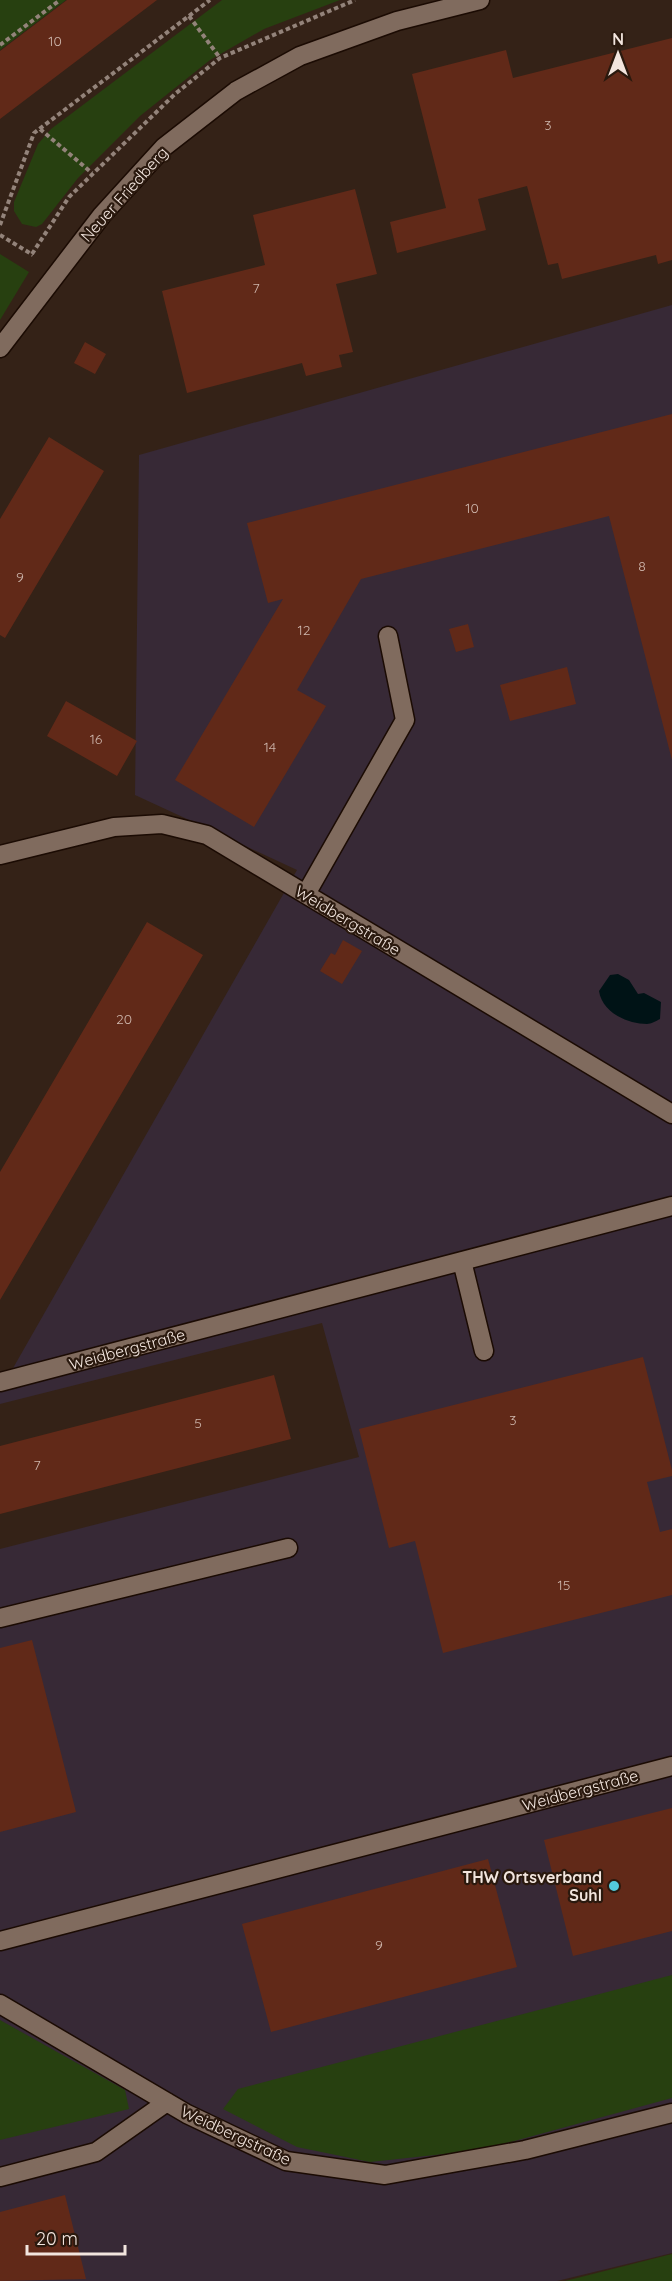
<svg xmlns="http://www.w3.org/2000/svg" width="672" height="2281" viewBox="0 0 672 2281" font-family="Quicksand,sans-serif">
	<rect width="100%" height="100%" fill="#342217"/>
	<path fill="#372936" d="M 672,305 L 672,2253 L 557,2281 L 0,2281 L 0,1549 L 359,1457 L 322,1323 L 0,1404 L 0,1391 L 297,870 L 135,795 L 139,455 Z"/>
	<path fill="#274010" d="M 0,0 L 66,0 L 0,50 Z
		M 222,0 L 340,0 L 264,29 L 210,60 L 140,116 L 78,178 L 42,224 L 36,227 L 22,224 L 14,211 L 14,202 L 38,144 L 51,129 Z
		M 0,254 L 29,272 L 0,320 Z
		M 672,1975 L 672,2098 L 481,2150 L 370,2162 L 297,2147 L 223,2109 L 238,2089 Z
		M 0,2020 L 125,2090 L 129,2109 L 0,2140 Z
		M 672,2254 L 672,2281 L 565,2281 Z"/>
	<path fill="#001316" d="M 618,974 L 629,980 L 638,994 L 644,993 L 661,1002 L 660,1019 C 656,1021 651,1024 647,1024 C 627,1024 602,1012 599,991 L 610,975 Z"/>
	<path fill="#612918" d="M 67,0 L 157,0 L 0,119 L 0,51 Z
		M 672,38 L 672,260 L 658,264 L 656,255 L 562,279 L 558,263 L 548,265 L 527,186 L 478,199 L 486,230 L 397,253 L 390,222 L 446,208 L 412,74 L 506,50 L 513,78 Z
		M 355,189 L 377,274 L 336,284 L 353,352 L 339,355 L 342,367 L 306,376 L 302,363 L 187,393 L 162,291 L 265,265 L 253,215 Z
		M 85,342 L 106,354 L 95,374 L 74,363 Z
		M 672,414 L 672,760 L 609,516 L 361,579 L 297,690 L 326,706 L 254,827 L 175,780 L 283,599 L 268,603 L 247,523 Z
		M 49,437 L 104,471 L 5,638 L 0,635 L 0,519 Z
		M 468,624 L 474,647 L 456,652 L 449,629 Z
		M 567,667 L 576,704 L 510,721 L 500,685 Z
		M 66,701 L 137,741 L 117,776 L 47,736 Z
		M 147,922 L 203,955 L 0,1300 L 0,1172 Z
		M 343,940 L 362,951 L 342,984 L 320,971 L 331,953 L 335,955 Z
		M 643,1357 L 672,1470 L 672,1476 L 647,1482 L 660,1532 L 672,1529 L 672,1595 L 443,1653 L 415,1541 L 389,1548 L 359,1429 Z
		M 274,1375 L 291,1439 L 0,1514 L 0,1446 Z
		M 32,1640 L 76,1812 L 0,1832 L 0,1648 Z
		M 672,1808 L 672,1931 L 573,1956 L 544,1840 Z
		M 488,1859 L 517,1967 L 271,2032 L 242,1924 Z
		M 65,2195 L 86,2279 L 0,2281 L 0,2212 Z"/>
	<g fill="none" stroke-linecap="round" stroke-linejoin="round">
		<g stroke="#1b0b03" stroke-width="21">
			<path id="minor" d="M 0,348 L 102,215 L 164,147 L 236,91 L 300,56 L 397,21 L 480,0
				M 0,855 L 114,827 L 162,824 L 207,835 L 672,1114
				M 306,894 L 405,720 L 388,636
				M 462,1261 L 484,1351
				M 0,1382 L 672,1206
				M 0,1618 L 288,1548
				M 0,1941 L 672,1766
				M 0,2004 L 187,2114 L 286,2161 L 385,2175 L 525,2150 L 672,2113
				M 0,2177 L 96,2152 L 167,2102"/>
		</g>
		<path stroke="#93837a" stroke-width="4" stroke-dasharray="4.5 3" stroke-linecap="butt" d="M 189,16 L 220,58
			M 0,45 L 60,0
			M 40,129 L 92,173
			M 0,225 L 34,133 L 210,0
			M 0,235 L 33,255
			M 32,254 L 69,197 L 175,94 L 220,58 L 355,0"/>
		<use href="#minor" stroke="#806b5e" stroke-width="18"/>
	</g>
	<circle fill="#53cadc" stroke="#2a190e" stroke-width="2" cx="614" cy="1886" r="6"/>
	<g text-anchor="middle" dominant-baseline="central" stroke-width="4.5" stroke-linejoin="round" paint-order="stroke">
		<g font-size="14" fill="#ceb6ac">
			<text x="55" y="41">10</text>
			<text x="548" y="125">3</text>
			<text x="256" y="288">7</text>
			<text x="472" y="508">10</text>
			<text x="642" y="566">8</text>
			<text x="20" y="577">9</text>
			<text x="304" y="630">12</text>
			<text x="96" y="739">16</text>
			<text x="270" y="747">14</text>
			<text x="124" y="1019">20</text>
			<text x="513" y="1420">3</text>
			<text x="198" y="1423">5</text>
			<text x="37" y="1465">7</text>
			<text x="564" y="1585">15</text>
			<text x="379" y="1945">9</text>
		</g>
		<g font-size="16" fill="#f2e5de" stroke="#2a190e">
			<text transform="translate(124 194) rotate(-48)">Neuer Friedberg</text>
			<text transform="translate(348 920) rotate(31)">Weidbergstraße</text>
			<text transform="translate(127 1349) rotate(-15)">Weidbergstraße</text>
			<text transform="translate(580 1790) rotate(-15)">Weidbergstraße</text>
			<text transform="translate(236 2135) rotate(25)">Weidbergstraße</text>
		</g>
		<g font-size="16" font-weight="bold" fill="#f2e5de" stroke="#2a190e" text-anchor="end">
			<text x="602" y="1877">THW Ortsverband<tspan x="602" dy="18">Suhl</tspan></text>
		</g>
	</g>
	<g transform="translate(618 54)" stroke="#2a190e" stroke-width="4.5" paint-order="stroke">
	<path d="M0-4.5L10 22L0 15L-10 22Z" fill="#f2e5de"/>
	<text y="-9" font-size="16" font-weight="bold" text-anchor="middle" fill="#f2e5de">N</text>
	</g>
	<path d="M27 2245v9h98v-9" fill="none" stroke="#f2e5de" stroke-width="3"/>
	<text x="36" y="2245" font-size="18" fill="#f2e5de" stroke="#2a190e" stroke-width="4.5" paint-order="stroke">20 m</text>
</svg>
